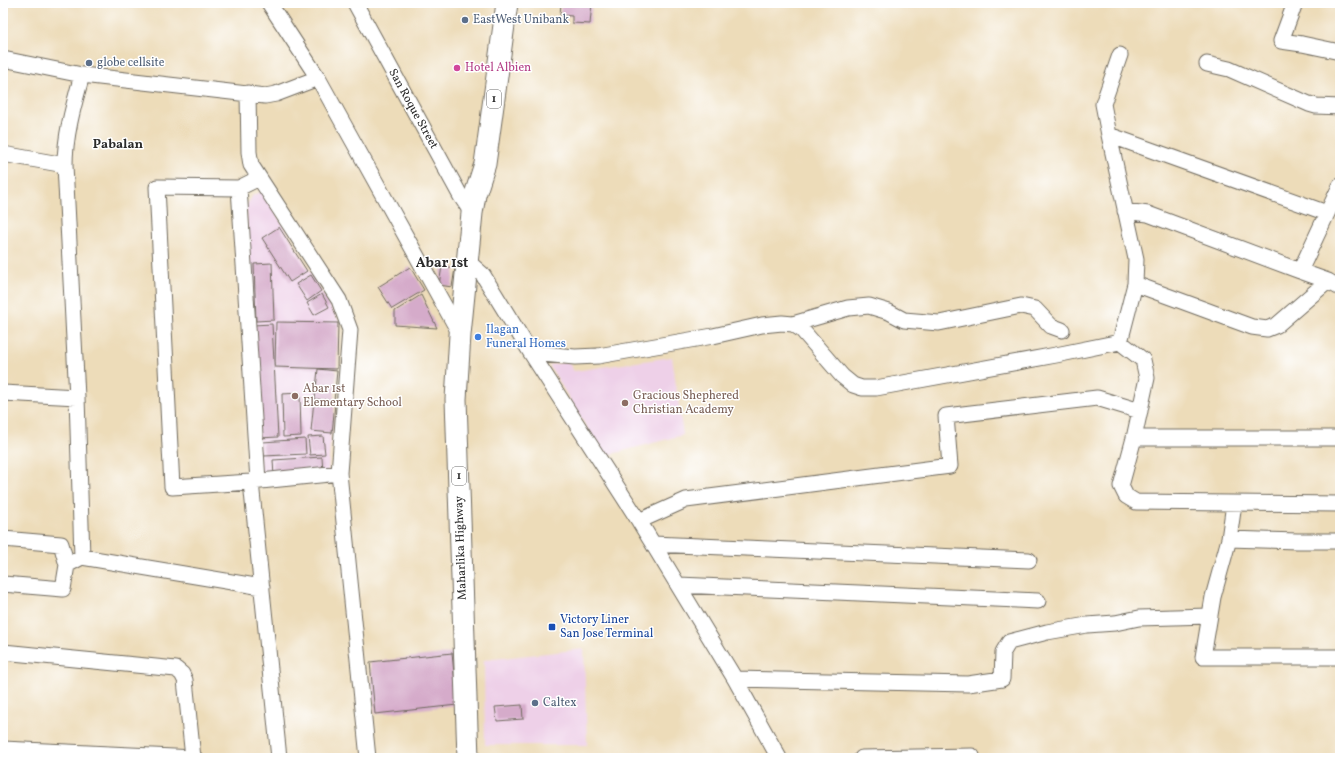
<svg xmlns="http://www.w3.org/2000/svg" width="1343" height="761" viewBox="0 0 1343 761" font-family="Vollkorn,serif">
	<rect width="100%" height="100%" fill="#fff"/>
	<filter id="ink" filterUnits="userSpaceOnUse"><feTurbulence type="fractalNoise" baseFrequency=".025" numOctaves="2"/><feDisplacementMap in="SourceGraphic" scale="8" xChannelSelector="R" yChannelSelector="G"/><feConvolveMatrix kernelMatrix="1 2 1 2 8 2 1 2 1" color-interpolation-filters="sRGB"/></filter>
	<filter id="wash" filterUnits="userSpaceOnUse"><feTurbulence type="fractalNoise" baseFrequency=".012" numOctaves="4" result="noise"/><feDisplacementMap in="SourceGraphic" scale="16" xChannelSelector="R" yChannelSelector="G"/><feGaussianBlur stdDeviation="0.9" result="paint"/><feColorMatrix in="noise" values="0 0 0 0 0 0 0 0 0 0 0 0 0 0 0 0 0 1.4 0 .05"/><feComposite in="paint" operator="in"/></filter>
	<g filter="url(#wash)">
		<rect width="100%" height="100%" fill="#eddcb9"/>
		<path fill="#eed0e8" d="M 263,191 L 339,321 L 328,472 L 260,477 L 246,206 L 253,195 Z
			M 672,357 L 683,435 L 604,456 L 549,365 L 568,362 L 574,371 Z
			M 584,649 L 587,745 L 485,745 L 484,660 Z"/>
		<g id="blocks">
			<path fill="#d5abca" d="M 561,3 L 592,3 L 590,24 L 572,23 L 572,16 L 560,15 Z
				M 279,227 L 307,271 L 290,282 L 262,238 Z
				M 272,263 L 274,320 L 256,321 L 254,264 Z
				M 442,266 L 455,268 L 452,287 L 439,285 Z
				M 410,267 L 424,290 L 392,309 L 378,287 Z
				M 311,275 L 321,291 L 307,301 L 296,284 Z
				M 322,294 L 329,307 L 314,315 L 307,303 Z
				M 421,295 L 437,328 L 395,325 L 395,311 Z
				M 276,322 L 338,323 L 337,369 L 275,367 Z
				M 272,324 L 278,437 L 259,438 L 253,325 Z
				M 318,369 L 337,371 L 334,401 L 315,399 Z
				M 300,393 L 301,436 L 283,437 L 282,394 Z
				M 314,400 L 335,403 L 332,433 L 311,431 Z
				M 323,436 L 325,454 L 310,455 L 308,437 Z
				M 305,439 L 306,454 L 264,456 L 263,442 Z
				M 322,457 L 323,474 L 274,477 L 273,460 Z
				M 452,653 L 457,705 L 375,714 L 370,662 Z
				M 522,705 L 523,719 L 497,721 L 495,707 Z"/>
		</g>
	</g>
	<g filter="url(#ink)">
		<use href="#blocks" fill-opacity="0" stroke="#6f695d" stroke-width="1"/>
		<g fill="none" stroke-linecap="round" stroke-linejoin="round">
			<g stroke="#6f695d" stroke-width="17">
				<path id="minor" d="M 269,3 L 318,78 L 460,334
					M 355,3 L 460,195 L 472,213
					M 1295,3 L 1281,41 L 1302,44 L 1340,52
					M 1120,55 L 1103,104 L 1109,135 L 1136,259 L 1135,284 L 1120,342
					M 3,59 L 82,75 L 265,96 L 276,94 L 318,78
					M 1207,64 L 1229,69 L 1309,104 L 1316,106 L 1340,107
					M 82,75 C 74,104 65,134 65,165 L 77,397 L 82,557
					M 248,93 L 249,152 L 251,165 L 339,300 L 350,330 L 339,473 L 368,758
					M 1109,135 L 1327,213
					M 3,154 L 65,165
					M 259,178 L 239,188 L 157,187 L 172,487 L 251,482 L 339,473
					M 239,188 L 258,481
					M 1125,211 L 1148,214 L 1300,271 L 1340,186
					M 467,261 L 483,275 L 531,353 L 639,521 L 735,679 L 779,758
					M 1300,271 L 1328,281 L 1340,288
					M 1135,284 L 1252,327 L 1267,329 L 1277,325 L 1328,281
					M 793,324 L 848,308 L 869,306 L 889,312 L 904,320 L 939,323 L 1021,306 L 1035,309 L 1051,326 L 1062,330
					M 1120,342 L 1143,360 L 1147,378 L 1134,438 L 1121,486 L 1126,496 L 1136,502 L 1340,504
					M 531,353 L 575,357 L 598,356 L 713,336 L 762,325 L 782,323 L 793,324 L 802,330 L 842,376 L 853,385 L 862,388 L 876,388 L 1056,355 L 1120,342
					M 3,393 L 77,397
					M 1134,438 L 1340,438
					M 251,482 L 279,758
					M 1234,504 L 1229,539 L 1213,597 L 1203,657 L 1340,657
					M 639,521 L 686,500 L 950,466 L 946,416 L 1097,398 L 1140,411
					M 3,539 L 61,544 L 67,565 L 63,589 L 3,584
					M 1229,539 L 1297,541 L 1340,541
					M 653,544 L 1029,560
					M 67,565 L 82,557 L 262,587
					M 679,585 L 1038,601
					M 3,652 L 176,669 L 182,674 L 185,680 L 193,758
					M 735,679 L 968,684 L 1002,679 L 1003,652 L 1009,642 L 1047,632 L 1087,625 L 1115,623 L 1139,618 L 1209,616
					M 3,749 L 195,758
					M 862,758 L 972,756"/>
			</g>
			<g stroke="#6f695d" stroke-width="23">
				<path id="highway" d="M 468,758 L 456,399 L 460,335 L 472,213 L 475,195 L 485,164 L 507,3"/>
			</g>
			<use href="#minor" stroke="#fff" stroke-width="15"/>
			<use href="#highway" stroke="#fff" stroke-width="21"/>
		</g>
	</g>
	<g fill="#5c6f8a" stroke="#fff" stroke-width="1.5">
		<circle cx="465" cy="20" r="4"/>
		<circle cx="89" cy="63" r="4"/>
		<circle cx="535" cy="703" r="4"/>
	</g>
	<circle fill="#d1479c" stroke="#fff" stroke-width="1.5" cx="457" cy="68" r="4"/>
	<circle fill="#3f7fe0" stroke="#fff" stroke-width="1.5" cx="478" cy="337" r="4"/>
	<g fill="#8d6e63" stroke="#fff" stroke-width="1.5">
		<circle cx="295" cy="396" r="4"/>
		<circle cx="625" cy="403" r="4"/>
	</g>
	<rect fill="#1a4fb4" stroke="#fff" stroke-width="1.5" x="548" y="623" width="8" height="8" rx="2"/>
	<g text-anchor="middle" dominant-baseline="central" stroke-width="3" stroke-linejoin="round" paint-order="stroke">
		<g fill="#fff" stroke="#6b6b6b" stroke-width="1">
			<rect x="487" y="90" width="14" height="18" rx="3"/>
			<rect x="452" y="467" width="14" height="18" rx="3"/>
		</g>
		<g font-size="11" font-weight="bold" fill="#2b2b2b">
			<text x="494" y="99">1</text>
			<text x="459" y="476">1</text>
		</g>
		<g font-size="12" fill="#4e5e75" stroke="#fff" text-anchor="start">
			<text x="473" y="20">EastWest Unibank</text>
			<text x="97" y="63">globe cellsite</text>
			<text x="543" y="703">Caltex</text>
		</g>
		<g font-size="12" fill="#b23c85" stroke="#fff" text-anchor="start">
			<text x="465" y="68">Hotel Albien</text>
		</g>
		<g font-size="12" fill="#2b2b2b" stroke="#fff">
			<text transform="translate(413 109) rotate(61)">San Roque Street</text>
			<text transform="translate(461 548) rotate(-92)">Maharlika Highway</text>
		</g>
		<g font-size="12" fill="#366cbe" stroke="#fff" text-anchor="start">
			<text x="486" y="330">Ilagan<tspan x="486" dy="14">Funeral Homes</tspan></text>
		</g>
		<g font-size="12" fill="#785e54" stroke="#fff" text-anchor="start">
			<text x="303" y="389">Abar 1st<tspan x="303" dy="14">Elementary School</tspan></text>
			<text x="633" y="396">Gracious Shephered<tspan x="633" dy="14">Christian Academy</tspan></text>
		</g>
		<g font-size="12" fill="#164399" stroke="#fff" text-anchor="start">
			<text x="560" y="620">Victory Liner<tspan x="560" dy="14">San Jose Terminal</tspan></text>
		</g>
		<g font-size="13" font-weight="bold" fill="#2b2b2b" stroke="#fff">
			<text x="118" y="145">Pabalan</text>
		</g>
		<g font-size="14" font-weight="bold" fill="#2b2b2b" stroke="#fff">
			<text x="442" y="263">Abar 1st</text>
		</g>
	</g>
	<rect width="1343" height="761" fill="none" stroke="#fff" stroke-width="16"/>
</svg>
